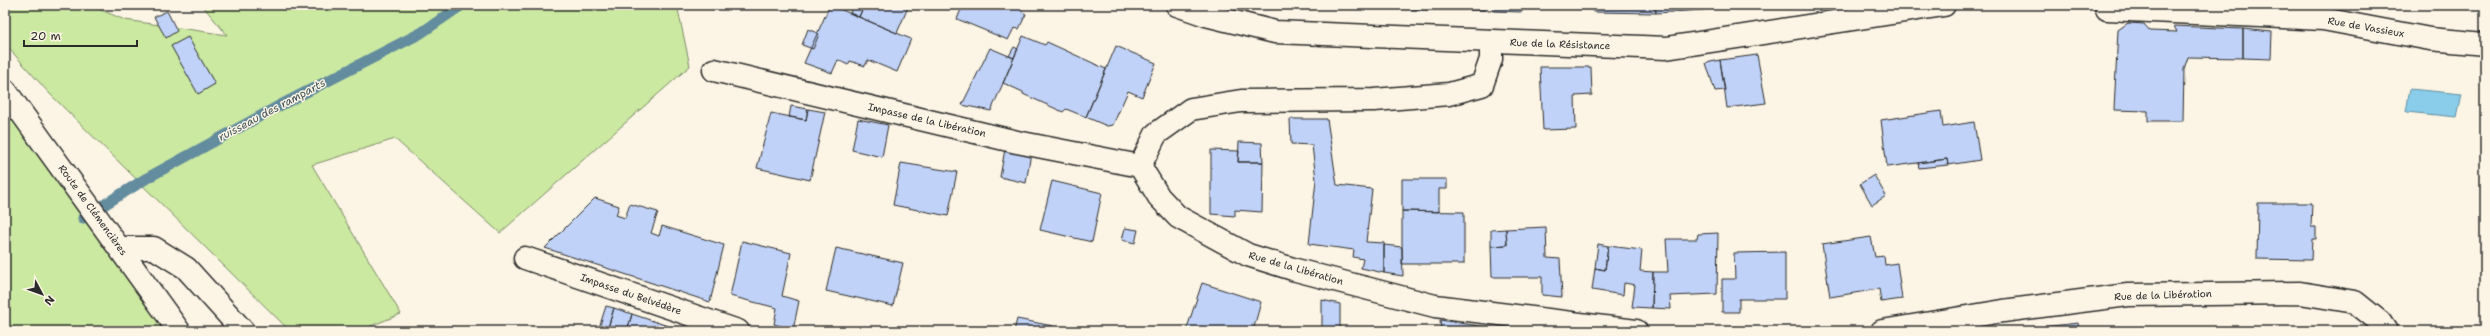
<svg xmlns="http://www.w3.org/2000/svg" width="2490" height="336" viewBox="0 0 2490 336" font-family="'Shantell Sans',sans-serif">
	<rect width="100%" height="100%" fill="#fcf5e5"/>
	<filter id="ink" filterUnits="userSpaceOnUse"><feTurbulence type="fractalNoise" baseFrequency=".025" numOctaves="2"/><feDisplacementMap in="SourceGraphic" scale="8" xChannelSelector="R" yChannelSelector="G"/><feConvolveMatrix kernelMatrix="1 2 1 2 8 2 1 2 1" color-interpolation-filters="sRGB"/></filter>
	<g filter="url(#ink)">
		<path fill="#cbe9a1" stroke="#7b8a66" d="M 5,5 L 89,5 L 125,20 L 227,35 L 202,5 L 677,5 L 690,66 L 500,233 L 395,139 L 312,165 L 401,314 L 358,331 L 290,331 L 48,92 L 5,44 Z
			M 5,90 L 178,331 L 5,331 Z"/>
		<path fill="#89cdea" stroke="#638c9e" d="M 2410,89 L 2462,94 L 2457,117 L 2406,112 Z"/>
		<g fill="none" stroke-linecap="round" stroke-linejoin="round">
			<path stroke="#638c9e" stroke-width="11" d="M 83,218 L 147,178 L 275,108 L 421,33 L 462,5"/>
		</g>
		<path fill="#c0d2f8" stroke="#2b2b2b" d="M 830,5 L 911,39 L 897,72 L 868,60 L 865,66 L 850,61 L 848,65 L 838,60 L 832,73 L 804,63 Z
			M 853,5 L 864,5 L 859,17 L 850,13 Z
			M 864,5 L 909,5 L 897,33 L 859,17 Z
			M 963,5 L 1024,5 L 1021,11 L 1026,14 L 1019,29 L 1014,28 L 1008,40 L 957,19 Z
			M 1326,5 L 1428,5 L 1428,10 Z
			M 1428,5 L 1484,5 L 1485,10 L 1428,10 Z
			M 1492,5 L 1523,5 L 1522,12 L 1493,11 Z
			M 1593,5 L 1655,5 L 1656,13 L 1593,12 Z
			M 1655,5 L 1703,5 L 1703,10 L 1656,13 Z
			M 1703,5 L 1739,5 L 1703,10 Z
			M 167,11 L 177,31 L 166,38 L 154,17 Z
			M 2128,23 L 2144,24 L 2150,31 L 2177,32 L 2174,26 L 2243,29 L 2243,58 L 2188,57 L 2184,69 L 2183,121 L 2148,121 L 2148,111 L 2114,110 L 2118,30 Z
			M 808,29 L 819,34 L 813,49 L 802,45 Z
			M 2243,29 L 2272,32 L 2271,59 L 2243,58 Z
			M 1023,36 L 1045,45 L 1047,42 L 1106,69 L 1086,117 L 1066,109 L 1063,112 L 1023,94 L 1023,92 L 1003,83 Z
			M 188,37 L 215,84 L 198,94 L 171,46 Z
			M 1116,46 L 1156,63 L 1142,97 L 1128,91 L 1113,125 L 1107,126 L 1086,117 Z
			M 1014,47 L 1018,49 L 1014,58 L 1009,56 Z
			M 990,48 L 1014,58 L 991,111 L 962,105 Z
			M 1757,55 L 1766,103 L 1727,108 L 1720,60 Z
			M 1720,60 L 1725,90 L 1715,91 L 1706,63 Z
			M 1540,67 L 1591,67 L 1592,95 L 1575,96 L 1576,129 L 1543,130 Z
			M 791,106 L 808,109 L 806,120 L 789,117 Z
			M 808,109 L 825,112 L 810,180 L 757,168 L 771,113 L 806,120 Z
			M 1941,111 L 1943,127 L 1974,122 L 1980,160 L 1948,165 L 1947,159 L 1887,167 L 1881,120 Z
			M 858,119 L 888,125 L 882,157 L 852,150 Z
			M 1290,119 L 1327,119 L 1337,185 L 1372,189 L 1366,242 L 1384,243 L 1384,273 L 1361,268 L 1363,259 L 1353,257 L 1354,250 L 1309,244 L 1316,180 L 1312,145 L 1291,144 Z
			M 1239,142 L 1262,143 L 1263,162 L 1238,162 Z
			M 1005,149 L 1031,153 L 1026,183 L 1000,177 Z
			M 1211,150 L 1239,151 L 1238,162 L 1263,162 L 1262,212 L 1235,210 L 1235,216 L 1211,214 Z
			M 1947,159 L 1948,165 L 1919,168 L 1918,163 Z
			M 901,163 L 957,172 L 948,216 L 893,205 Z
			M 1874,175 L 1886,196 L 1872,205 L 1860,184 Z
			M 1402,179 L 1447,179 L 1447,189 L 1439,189 L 1439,212 L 1402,211 Z
			M 1052,181 L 1102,193 L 1092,242 L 1040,230 Z
			M 595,198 L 619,206 L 616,215 L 625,218 L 630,204 L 658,212 L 651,233 L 659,236 L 662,226 L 724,245 L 710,302 L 545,248 Z
			M 2258,203 L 2312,203 L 2311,227 L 2316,227 L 2316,239 L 2312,239 L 2311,260 L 2257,259 Z
			M 1402,211 L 1464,212 L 1464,264 L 1402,264 Z
			M 1546,227 L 1547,258 L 1560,259 L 1562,297 L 1542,295 L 1542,277 L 1492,277 L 1491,246 L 1507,245 L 1506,229 Z
			M 1125,228 L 1138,230 L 1135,243 L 1122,240 Z
			M 1506,229 L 1507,245 L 1491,246 L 1491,230 Z
			M 1718,233 L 1717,294 L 1670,296 L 1671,309 L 1652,308 L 1653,272 L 1668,272 L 1666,239 L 1697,239 L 1698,234 Z
			M 1871,237 L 1875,257 L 1884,256 L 1885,265 L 1897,263 L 1902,299 L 1881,302 L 1879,289 L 1830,297 L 1822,244 Z
			M 742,241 L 791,253 L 782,296 L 799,301 L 793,330 L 774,324 L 777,308 L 730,296 Z
			M 1598,244 L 1608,246 L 1605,270 L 1595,268 Z
			M 1384,245 L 1402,247 L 1403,276 L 1384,273 Z
			M 1608,246 L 1642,250 L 1640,271 L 1653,272 L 1652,308 L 1632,307 L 1635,285 L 1624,283 L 1623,295 L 1592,290 L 1595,268 L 1605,270 Z
			M 836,248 L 903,263 L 893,306 L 826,291 Z
			M 1785,252 L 1785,299 L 1739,299 L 1739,312 L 1722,312 L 1722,279 L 1735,279 L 1734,253 Z
			M 1202,283 L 1261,302 L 1253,331 L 1186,331 Z
			M 1322,300 L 1340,304 L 1340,331 L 1310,331 L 1322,330 Z
			M 606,306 L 614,308 L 607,331 L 598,331 Z
			M 614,308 L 632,314 L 627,331 L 607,331 Z
			M 632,314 L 683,331 L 627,331 Z
			M 1017,319 L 1053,326 L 1052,331 L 1014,331 Z
			M 1440,320 L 1493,328 L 1493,331 L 1441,331 Z
			M 2078,323 L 2079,331 L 2007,331 Z"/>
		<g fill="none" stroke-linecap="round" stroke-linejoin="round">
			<g stroke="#2b2b2b" stroke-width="25">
				<path id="minor" d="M 2106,5 L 2107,9 L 2323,19 L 2430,39 L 2485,44
					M 1491,41 L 1491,59 L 1482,85 L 1449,94 L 1374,100 L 1241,101 L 1191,109 L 1156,134 L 1140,166 L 1159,197 L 1178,217 L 1248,255 L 1296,270 L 1435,306 L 1636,331
					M 714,70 L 1017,142 L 1140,166
					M 121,248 L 154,248 L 186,268 L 243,331
					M 525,258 L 738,331
					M 1882,331 L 2003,311 L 2128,295 L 2300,293 L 2355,302 L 2380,322 L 2386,331"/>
			</g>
			<g stroke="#2b2b2b" stroke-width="25">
				<path id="tertiary" d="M 1177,5 L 1206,15 L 1275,32 L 1666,48 L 1944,5
					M 5,90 L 179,331"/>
			</g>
			<use href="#minor" stroke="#fcf5e5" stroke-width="22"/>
			<use href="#tertiary" stroke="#fcf5e5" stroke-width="22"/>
		</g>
	</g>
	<g text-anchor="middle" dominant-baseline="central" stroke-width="3" stroke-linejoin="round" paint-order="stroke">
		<g font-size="10" fill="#2b2b2b" stroke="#fcf5e5">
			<text transform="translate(2366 27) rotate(10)">Rue de Vassieux</text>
			<text transform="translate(1560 44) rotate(2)">Rue de la Résistance</text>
			<text transform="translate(927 120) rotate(13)">Impasse de la Libération</text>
			<text transform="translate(93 210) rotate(54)">Route de Clémencières</text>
			<text transform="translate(1296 268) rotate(16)">Rue de la Libération</text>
			<text transform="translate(631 294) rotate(19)">Impasse du Belvédère</text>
			<text transform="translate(2163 295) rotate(-2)">Rue de la Libération</text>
		</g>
		<g font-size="11" font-style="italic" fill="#42545b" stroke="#fcf5e5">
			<text transform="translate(272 110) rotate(-28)">ruisseau des ramparts</text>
		</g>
	</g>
	<rect width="2490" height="336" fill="none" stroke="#fcf5e5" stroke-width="20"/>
	<rect x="10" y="10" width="2470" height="316" fill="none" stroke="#2b2b2b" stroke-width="1.5" filter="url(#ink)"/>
	<g transform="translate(42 294) rotate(131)" stroke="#fcf5e5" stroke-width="3" paint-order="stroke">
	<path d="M0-3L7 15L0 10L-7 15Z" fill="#2b2b2b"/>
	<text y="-6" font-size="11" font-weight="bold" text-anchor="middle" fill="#2b2b2b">N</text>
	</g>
	<path d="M24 40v6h113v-6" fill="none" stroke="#2b2b2b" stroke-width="2"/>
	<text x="30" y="40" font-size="12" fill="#2b2b2b" stroke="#fcf5e5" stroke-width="3" paint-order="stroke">20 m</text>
</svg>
